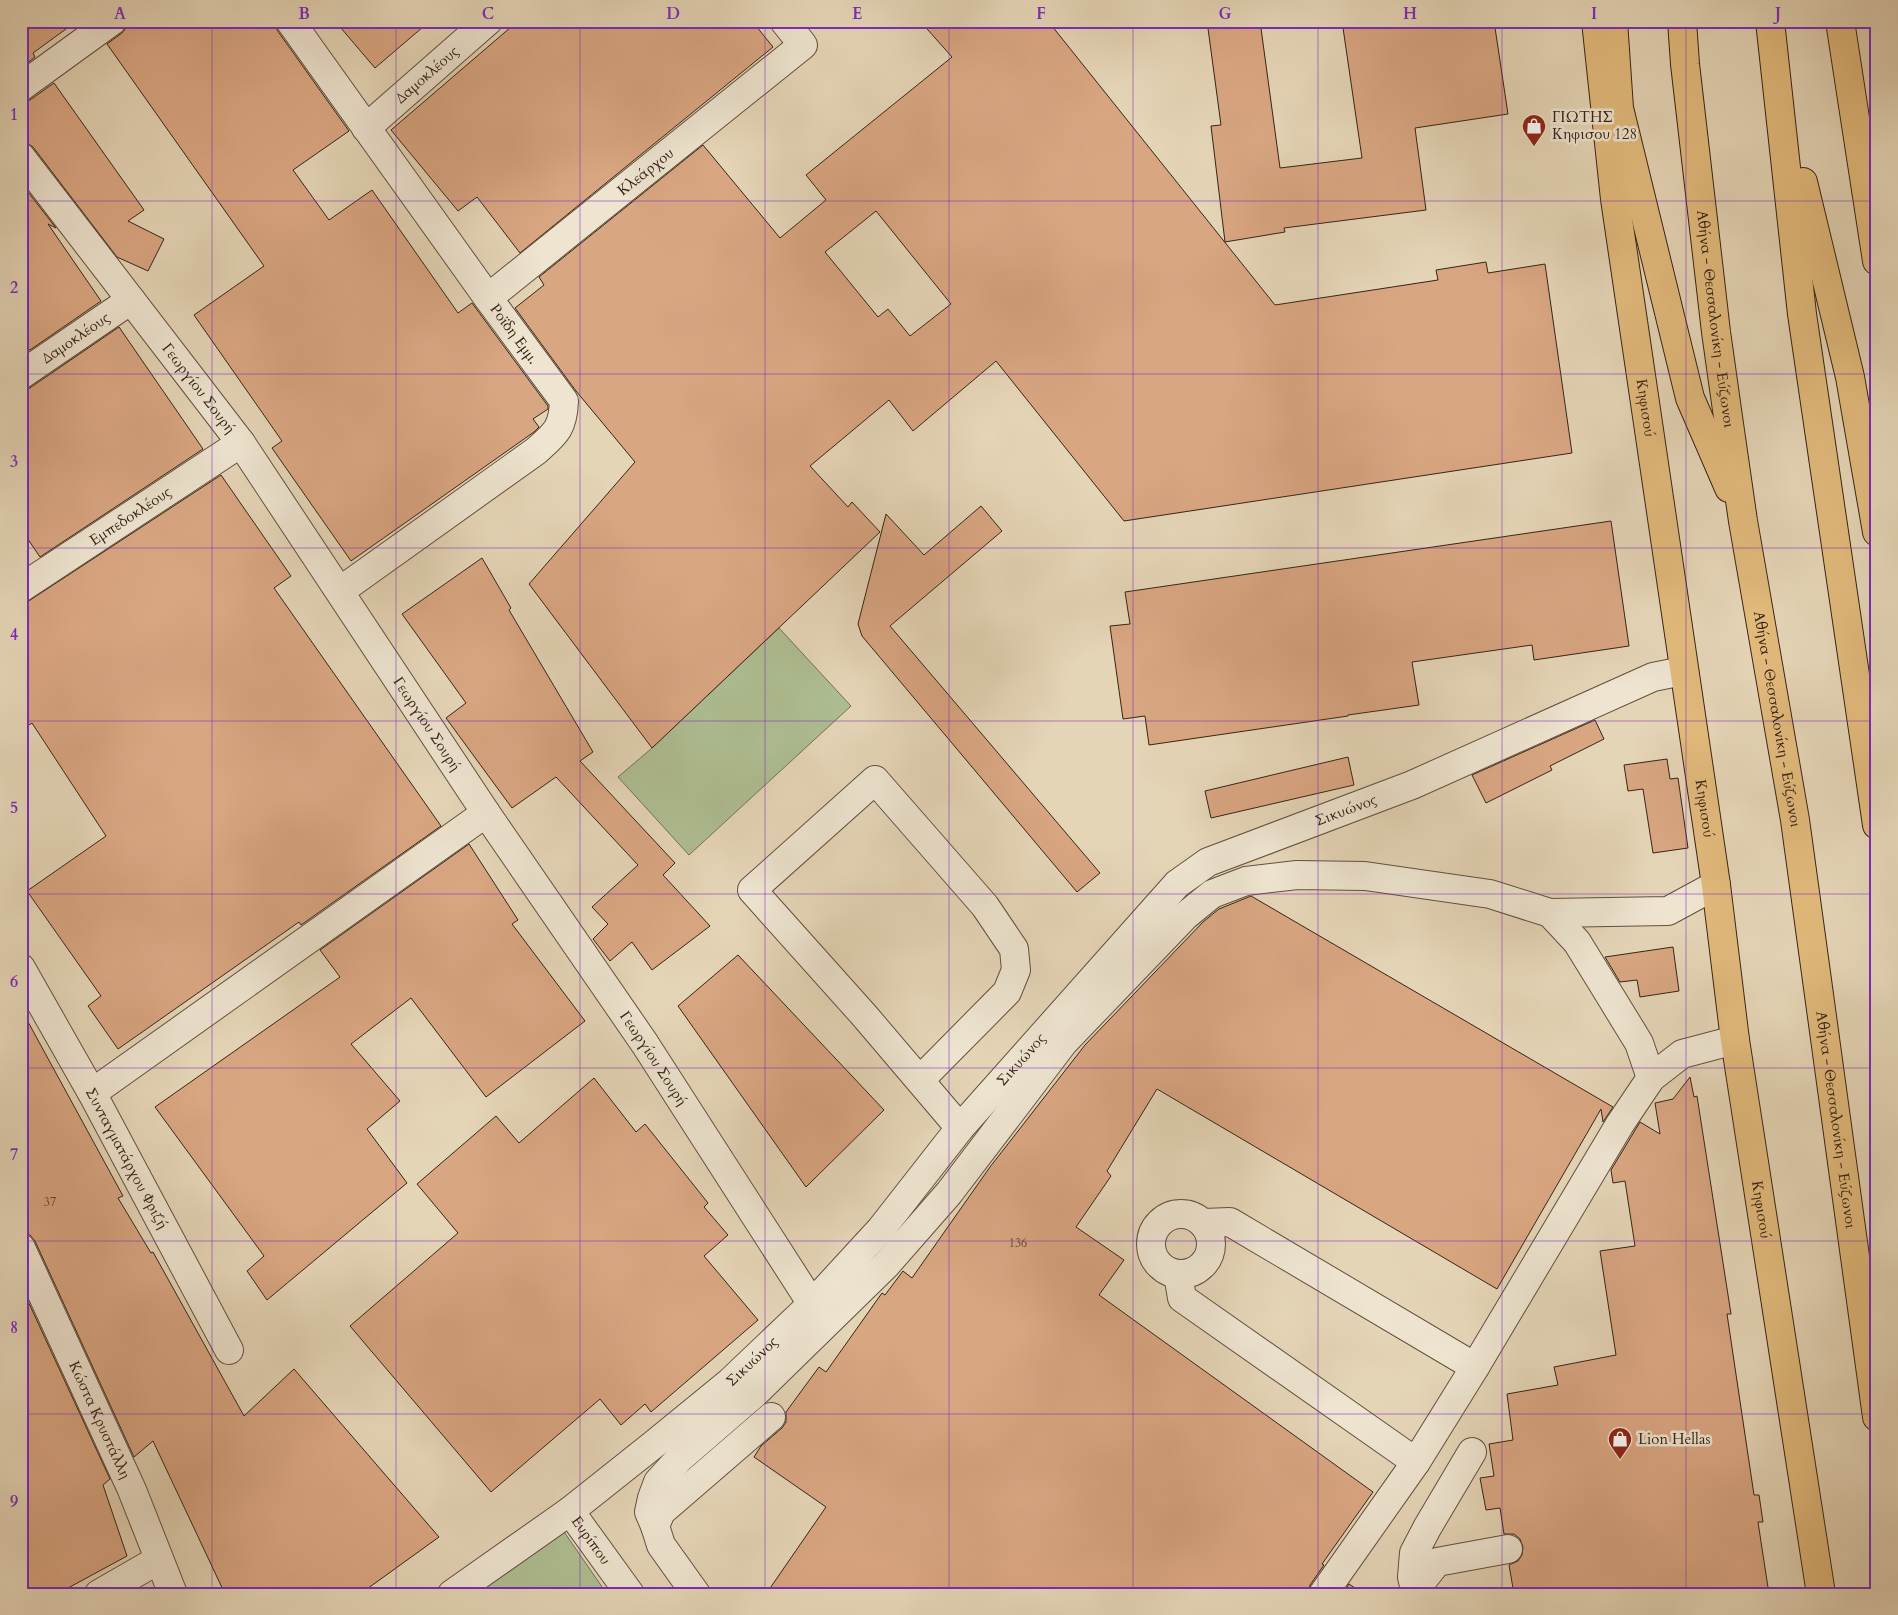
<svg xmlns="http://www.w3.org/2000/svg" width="1898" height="1615" viewBox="0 0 1898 1615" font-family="Cardo,serif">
	<rect width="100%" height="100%" fill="#e5d5b7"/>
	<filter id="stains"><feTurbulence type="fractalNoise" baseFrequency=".004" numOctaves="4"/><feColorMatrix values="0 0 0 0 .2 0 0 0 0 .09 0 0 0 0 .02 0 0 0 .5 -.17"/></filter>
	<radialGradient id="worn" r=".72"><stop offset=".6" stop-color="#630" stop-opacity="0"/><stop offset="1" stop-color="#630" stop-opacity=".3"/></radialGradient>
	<path fill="#aebe93" stroke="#727154" d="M 779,628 L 851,706 L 689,855 L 618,777 L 652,748 Z
		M 562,1529 L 607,1594 L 467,1594 Z"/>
	<path fill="#d9a682" stroke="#362415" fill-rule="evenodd" d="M 21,21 L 77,21 L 33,53 L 35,57 L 21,68 Z
		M 127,21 L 275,21 L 277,30 L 349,131 L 293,170 L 329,220 L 372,190 L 458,313 L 472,303 L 548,406 L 548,409 L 533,419 L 539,427 L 534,432 L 351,561 L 272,448 L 282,441 L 194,315 L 264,266 L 107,44 L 122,33 L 126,28 Z
		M 335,21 L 430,21 L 375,68 Z
		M 518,21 L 752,21 L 773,47 L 520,253 L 477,197 L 458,211 L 391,130 Z
		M 920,21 L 1048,21 L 1275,305 L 1438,280 L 1436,270 L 1486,262 L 1488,273 L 1545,264 L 1572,453 L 1124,521 L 996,361 L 913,431 L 889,400 L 810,466 L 848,507 L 852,502 L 880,532 L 652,748 L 529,584 L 635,462 L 576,391 L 515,308 L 544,285 L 539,277 L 703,145 L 780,238 L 826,200 L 806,175 L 952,57 ZM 876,211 L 951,304 L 910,336 L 888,309 L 878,317 L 825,252 Z
		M 1207,21 L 1260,21 L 1280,168 L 1362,158 L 1342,21 L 1494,21 L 1508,114 L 1415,128 L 1426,210 L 1284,228 L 1285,232 L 1225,242 L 1211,126 L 1221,125 Z
		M 54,83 L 144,210 L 128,221 L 164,239 L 148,271 L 117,257 L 33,147 L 27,143 L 21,142 L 21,102 L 30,100 Z
		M 21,183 L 56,228 L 48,224 L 101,301 L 30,350 L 21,344 Z
		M 119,327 L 203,449 L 40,557 L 21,529 L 21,394 Z
		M 221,475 L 291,576 L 274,588 L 441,826 L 301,925 L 299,922 L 118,1049 L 88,1006 L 101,996 L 27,891 L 106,836 L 32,723 L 21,730 L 21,606 Z
		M 981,506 L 1002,531 L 890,626 L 1100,873 L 1077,892 L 862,636 L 858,624 L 886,514 L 924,555 Z
		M 1611,521 L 1629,646 L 1534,660 L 1532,645 L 1412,662 L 1419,705 L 1348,715 L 1348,716 L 1149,745 L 1145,716 L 1123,719 L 1110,626 L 1130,624 L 1125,592 Z
		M 482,558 L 511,608 L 509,610 L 593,752 L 580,761 L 675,863 L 663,875 L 710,926 L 652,970 L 632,942 L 610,961 L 593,939 L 608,924 L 592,907 L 638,865 L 556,777 L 512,808 L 446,718 L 466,703 L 402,614 Z
		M 1595,720 L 1604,739 L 1550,766 L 1552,770 L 1486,803 L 1472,775 Z
		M 1348,757 L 1354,785 L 1211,818 L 1205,791 Z
		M 1667,759 L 1670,779 L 1678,778 L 1688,848 L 1653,853 L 1643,789 L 1628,791 L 1624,765 Z
		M 469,844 L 518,920 L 512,924 L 585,1021 L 486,1097 L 411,998 L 351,1044 L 400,1101 L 367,1129 L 407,1183 L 267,1300 L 247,1271 L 264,1256 L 155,1107 L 340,977 L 320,950 Z
		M 1251,896 L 1613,1107 L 1603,1122 L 1601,1109 L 1497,1289 L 1157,1089 L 1107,1171 L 1111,1176 L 1076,1227 L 1124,1260 L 1099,1295 L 1373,1492 L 1322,1564 L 1324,1565 L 1310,1585 L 1308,1594 L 766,1594 L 826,1507 L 754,1457 L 761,1446 L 782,1428 L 786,1422 L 786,1412 L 819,1367 L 826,1372 L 882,1293 L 885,1295 L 903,1271 L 912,1278 L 990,1167 L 1085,1045 L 1203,922 L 1219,909 Z
		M 1673,947 L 1679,991 L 1640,997 L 1637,980 L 1620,982 L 1605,957 Z
		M 738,955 L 884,1110 L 806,1187 L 678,1006 Z
		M 21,1009 L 123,1196 L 118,1198 L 151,1253 L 153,1252 L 244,1416 L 294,1369 L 439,1537 L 360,1594 L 225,1594 L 153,1441 L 134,1457 L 35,1241 L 30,1235 L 21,1233 Z
		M 1690,1077 L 1694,1097 L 1697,1096 L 1731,1314 L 1727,1314 L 1754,1495 L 1759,1495 L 1763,1522 L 1758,1522 L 1769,1594 L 1514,1594 L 1509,1565 L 1518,1561 L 1522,1555 L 1523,1547 L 1520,1539 L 1514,1534 L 1504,1534 L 1500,1508 L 1486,1510 L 1480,1478 L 1494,1476 L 1489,1444 L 1513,1440 L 1507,1394 L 1558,1385 L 1554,1367 L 1616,1355 L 1600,1251 L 1635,1246 L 1625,1181 L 1613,1183 L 1611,1170 L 1640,1122 L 1660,1134 L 1655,1103 L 1673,1099 Z
		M 594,1078 L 636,1132 L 645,1124 L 708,1203 L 704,1207 L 728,1235 L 704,1256 L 758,1320 L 651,1412 L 645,1404 L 621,1425 L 600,1399 L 491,1492 L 350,1326 L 458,1233 L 417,1184 L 496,1116 L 519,1143 Z
		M 21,1286 L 110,1479 L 103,1485 L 127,1556 L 57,1594 L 21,1594 Z
		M 1349,1584 L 1364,1594 L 1342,1594 Z"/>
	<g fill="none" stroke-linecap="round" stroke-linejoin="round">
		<g stroke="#62503e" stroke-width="30">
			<g id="minor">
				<path id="s1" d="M 290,21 L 488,298 L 564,401 C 563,429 555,434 536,451 L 340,591"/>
				<path d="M 21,87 L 112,21"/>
				<path id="s2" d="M 366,128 L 488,21"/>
				<path id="s3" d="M 21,157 L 241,443 L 486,813 L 645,1044 L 812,1304"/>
				<path id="s4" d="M 488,298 L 803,45 L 784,21"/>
				<path id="s5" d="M 21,375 L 131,300"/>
				<path id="s6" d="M 21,588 L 241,443"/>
				<path d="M 1550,913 L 1577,942 L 1609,994 L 1639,1043 L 1651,1078"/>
				<path id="s7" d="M 21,968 L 92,1093 L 229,1350"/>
				<path d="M 920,1080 L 1007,992 L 1016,970 L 1014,949 L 985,906 L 875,780 L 752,890 L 863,1014 L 960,1128"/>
				<path d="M 92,1093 L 486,813"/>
				<circle cx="1181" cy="1244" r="30"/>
				<path d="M 1203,1223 L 1230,1222 L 1475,1367"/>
				<path id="s8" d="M 21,1248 L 132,1490 L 173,1594"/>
				<path d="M 1178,1274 L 1182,1298 L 1416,1462"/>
				<path id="s9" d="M 570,1511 L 630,1594"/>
				<path d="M 655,1526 L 649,1512 L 652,1498 L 658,1482 L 679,1459 L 753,1395 L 886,1265 L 949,1193 L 1064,1042 L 1185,916 L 1212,894 L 1246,881 L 1297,875 L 1365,876 L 1490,894 L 1550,913 L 1668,911 L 1716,885"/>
				<path d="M 99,1594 L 158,1560"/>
				<path id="s10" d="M 452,1594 L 570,1511 L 653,1445 L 730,1382 L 812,1304 L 881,1229 L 960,1128 L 1177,884 L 1208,862 L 1412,785 L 1653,677 L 1683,671"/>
				<path d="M 696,1594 L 661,1545 L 655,1526 L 661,1512 L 771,1417"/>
				<path d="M 1323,1594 L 1416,1462 L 1475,1367 L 1620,1124 L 1651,1078 L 1682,1054 L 1735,1040"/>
				<path d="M 1416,1594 L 1412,1577 L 1414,1553 L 1427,1528 L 1472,1452"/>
				<path d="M 1420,1594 L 1422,1581 L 1437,1562 L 1508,1549"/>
			</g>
		</g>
		<g stroke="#362415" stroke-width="30">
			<g id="major">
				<path id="s11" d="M 1596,21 L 1615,199 L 1716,885 L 1735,1040 L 1821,1594"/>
				<path d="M 1840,21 L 1877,261"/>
			</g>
		</g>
		<g stroke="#362415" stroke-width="30">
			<g id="highway">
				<path d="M 1613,21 L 1619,108 L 1690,398 L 1729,488"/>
				<path id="s12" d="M 1682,21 L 1685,64 L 1716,332 L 1728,417 L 1743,521 L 1795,820 L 1877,1417"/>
				<path d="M 1770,21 L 1802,314 L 1877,825"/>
				<path d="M 1803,182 L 1850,377 L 1877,532"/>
			</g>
		</g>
		<use href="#minor" stroke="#eee4d0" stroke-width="28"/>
		<use href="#major" stroke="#e2ba7c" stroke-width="28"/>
		<use href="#highway" stroke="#e2ba7c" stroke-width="28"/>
	</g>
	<path fill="none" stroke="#7b2cbf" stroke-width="1" stroke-opacity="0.55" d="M 212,21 L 212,1594M 396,21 L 396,1594M 580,21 L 580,1594M 765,21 L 765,1594M 949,21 L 949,1594M 1133,21 L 1133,1594M 1318,21 L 1318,1594M 1502,21 L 1502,1594M 1686,21 L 1686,1594M 21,201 L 1877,201M 21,374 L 1877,374M 21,548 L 1877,548M 21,721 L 1877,721M 21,894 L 1877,894M 21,1068 L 1877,1068M 21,1241 L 1877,1241M 21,1414 L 1877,1414"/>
	<defs>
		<g id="shop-pin" transform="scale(1.25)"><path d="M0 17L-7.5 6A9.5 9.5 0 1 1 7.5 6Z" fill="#8f2418" stroke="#eee4d0"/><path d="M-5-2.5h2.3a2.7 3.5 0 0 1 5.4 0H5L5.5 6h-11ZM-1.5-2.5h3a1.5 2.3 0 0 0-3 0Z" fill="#fff"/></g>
	</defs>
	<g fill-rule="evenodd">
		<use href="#shop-pin" x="1534" y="126"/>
		<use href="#shop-pin" x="1620" y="1439"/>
	</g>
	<g text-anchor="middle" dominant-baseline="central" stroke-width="5" stroke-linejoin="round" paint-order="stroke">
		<g font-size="12" fill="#5f4430">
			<text x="50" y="1202">37</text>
			<text x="1018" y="1243">136</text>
		</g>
		<g font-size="15" fill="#362415" stroke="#eee4d0">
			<text stroke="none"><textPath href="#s2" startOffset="81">Δαμοκλέους</textPath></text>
			<text stroke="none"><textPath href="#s4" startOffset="202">Κλεάρχου</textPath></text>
			<text stroke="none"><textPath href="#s12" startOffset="300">Αθήνα - Θεσσαλονίκη - Εύζωνοι</textPath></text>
			<text stroke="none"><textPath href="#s1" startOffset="385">Ροϊδη Εμμ.</textPath></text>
			<text stroke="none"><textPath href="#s5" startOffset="66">Δαμοκλέους</textPath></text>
			<text stroke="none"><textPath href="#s3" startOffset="292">Γεωργίου Σουρή</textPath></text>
			<text stroke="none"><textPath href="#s11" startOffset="390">Κηφισού</textPath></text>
			<text stroke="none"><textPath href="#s6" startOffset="131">Εμπεδοκλέους</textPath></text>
			<text stroke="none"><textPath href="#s12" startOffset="705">Αθήνα - Θεσσαλονίκη - Εύζωνοι</textPath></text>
			<text stroke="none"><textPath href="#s3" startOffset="698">Γεωργίου Σουρή</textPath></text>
			<text stroke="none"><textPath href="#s11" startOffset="795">Κηφισού</textPath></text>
			<text stroke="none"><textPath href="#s10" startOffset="1205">Σικυώνος</textPath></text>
			<text stroke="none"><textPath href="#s3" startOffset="1102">Γεωργίου Σουρή</textPath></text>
			<text stroke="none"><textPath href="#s10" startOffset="785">Σικυώνος</textPath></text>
			<text stroke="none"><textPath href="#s12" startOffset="1110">Αθήνα - Θεσσαλονίκη - Εύζωνοι</textPath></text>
			<text stroke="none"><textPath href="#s7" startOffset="218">Συνταγματάρχου Φριζή</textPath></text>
			<text stroke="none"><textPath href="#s11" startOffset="1200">Κηφισού</textPath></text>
			<text stroke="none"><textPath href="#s10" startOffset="380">Σικυώνος</textPath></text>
			<text stroke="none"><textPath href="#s8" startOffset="189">Κώστα Κρυστάλλη</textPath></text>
			<text stroke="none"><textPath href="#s9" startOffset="36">Ευρίπου</textPath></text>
		</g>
		<g font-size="15" fill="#362415" stroke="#eee4d0" text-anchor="start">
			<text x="1552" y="117">ΓΙΩΤΗΣ<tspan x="1552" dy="17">Κηφισου 128</tspan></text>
			<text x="1638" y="1439">Lion Hellas</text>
		</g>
	</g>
	<rect width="1898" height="1615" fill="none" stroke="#e5d5b7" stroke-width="55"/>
	<rect x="28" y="28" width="1842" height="1560" fill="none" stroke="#7b2cbf" stroke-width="2"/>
	<g font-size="16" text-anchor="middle" font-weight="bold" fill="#7b2cbf">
		<text x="120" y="19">A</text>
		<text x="304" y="19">B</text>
		<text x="488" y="19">C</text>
		<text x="673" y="19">D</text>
		<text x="857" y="19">E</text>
		<text x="1041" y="19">F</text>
		<text x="1225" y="19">G</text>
		<text x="1410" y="19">H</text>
		<text x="1594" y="19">I</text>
		<text x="1778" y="19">J</text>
		<text x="14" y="120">1</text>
		<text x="14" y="293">2</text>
		<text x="14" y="467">3</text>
		<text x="14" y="640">4</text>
		<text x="14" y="813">5</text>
		<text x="14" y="987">6</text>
		<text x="14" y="1160">7</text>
		<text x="14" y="1333">8</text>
		<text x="14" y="1507">9</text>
	</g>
	<rect width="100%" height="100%" filter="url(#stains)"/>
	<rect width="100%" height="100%" fill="url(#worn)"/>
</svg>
